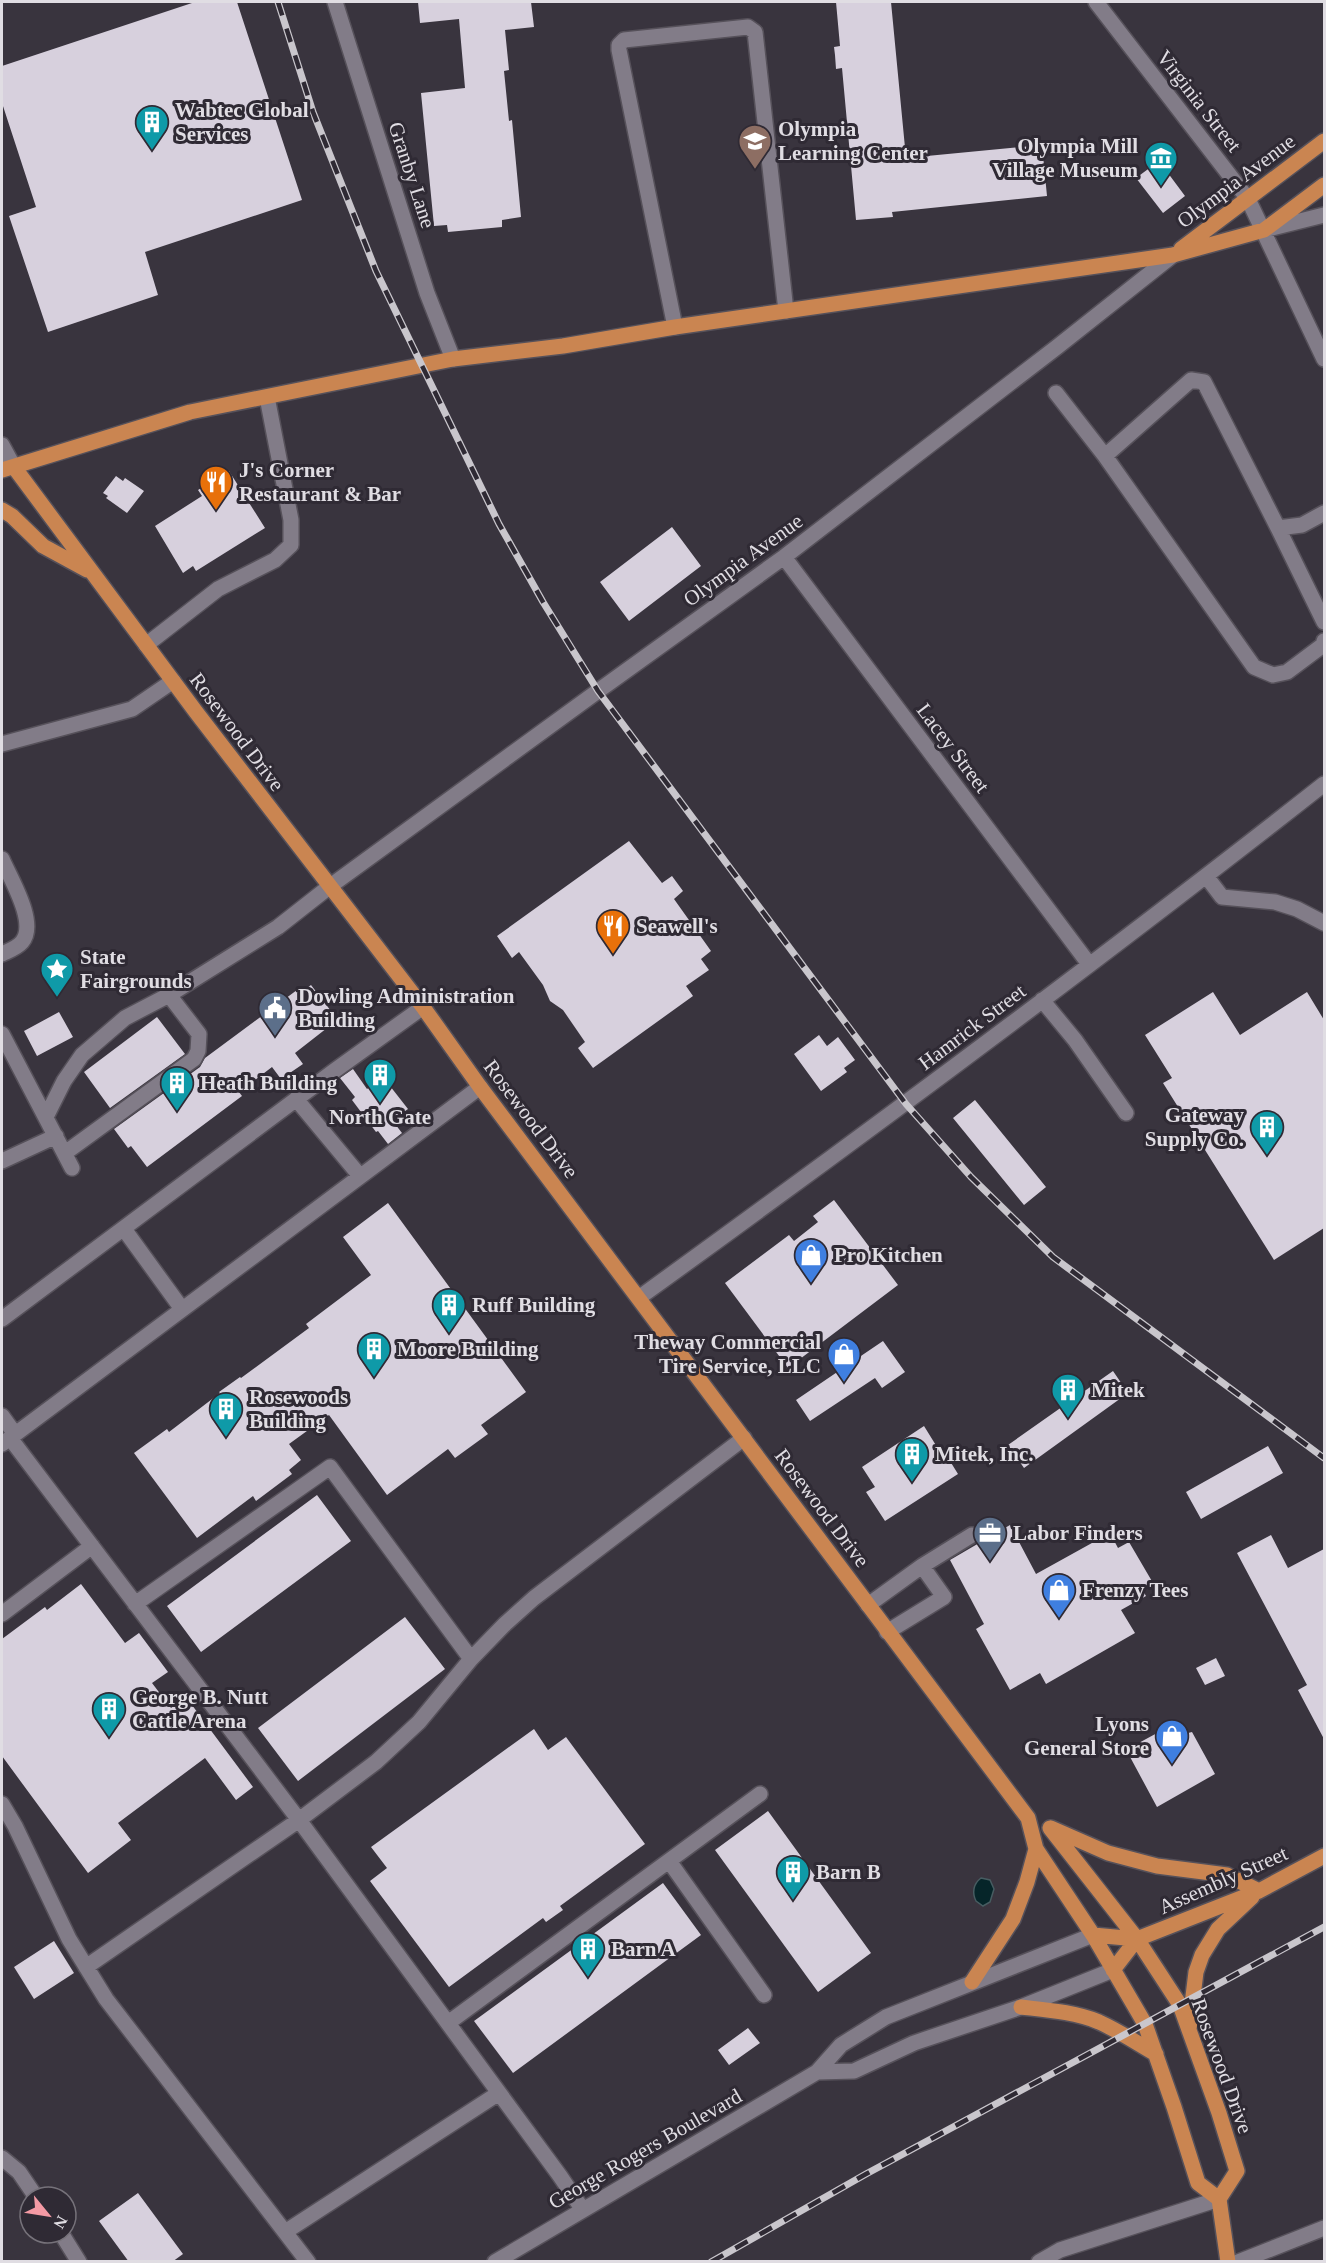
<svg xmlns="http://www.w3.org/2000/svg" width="1326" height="2263" viewBox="0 0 1326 2263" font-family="'Times New Roman',serif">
	<rect width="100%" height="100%" fill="#39343e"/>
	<path fill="#062529" stroke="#475c61" stroke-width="1.5" d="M 981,1878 L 990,1880 L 994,1889 L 990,1902 L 983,1906 L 976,1901 C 972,1893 973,1884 981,1878 Z"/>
	<path fill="#d7d0dd" d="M 195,2 L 237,2 L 302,200 L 145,252 L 158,295 L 48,332 L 9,216 L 36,207 L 2,103 L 2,66 Z
		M 418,2 L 531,2 L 534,27 L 505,30 L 509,70 L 504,71 L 509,121 L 512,120 L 521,217 L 502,220 L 502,227 L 448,232 L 447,225 L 434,226 L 421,93 L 465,88 L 459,19 L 420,23 Z
		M 836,2 L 891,2 L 906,158 L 1042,145 L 1047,196 L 892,212 L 893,217 L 856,220 L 842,68 L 836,69 L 835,55 L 834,47 L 840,46 Z
		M 1159,161 L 1185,196 L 1163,213 L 1136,178 Z
		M 229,471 L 265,528 L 196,571 L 193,566 L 183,573 L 155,526 L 202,496 L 198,490 Z
		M 116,476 L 123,481 L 125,478 L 144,491 L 127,513 L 106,498 L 108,496 L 103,493 Z
		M 672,527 L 701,566 L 629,621 L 600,582 Z
		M 629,841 L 662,883 L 672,876 L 683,891 L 674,899 L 711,951 L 701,959 L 709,970 L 686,986 L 693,996 L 593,1068 L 578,1048 L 585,1042 L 563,1010 L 550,1001 L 543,985 L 519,952 L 512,958 L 497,936 Z
		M 311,985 L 334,1015 L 324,1023 L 327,1028 L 295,1053 L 303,1064 L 281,1079 L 272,1067 L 239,1092 L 242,1096 L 147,1167 L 131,1146 L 128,1148 L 114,1129 L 200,1067 L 205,1058 L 297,990 L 299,994 Z
		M 1213,992 L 1240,1035 L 1307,992 L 1324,1020 L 1324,1228 L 1274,1260 L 1163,1083 L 1172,1078 L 1145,1035 Z
		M 59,1012 L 73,1037 L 37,1056 L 24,1031 Z
		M 157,1017 L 185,1054 L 110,1108 L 84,1072 Z
		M 819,1035 L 827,1046 L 838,1037 L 855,1060 L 844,1068 L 847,1072 L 821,1091 L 794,1054 Z
		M 353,1069 L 367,1089 L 383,1077 L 408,1109 L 392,1120 L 402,1133 L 388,1144 L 378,1131 L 376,1132 L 352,1100 L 355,1097 L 340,1078 Z
		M 975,1100 L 1046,1187 L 1024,1205 L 953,1118 Z
		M 834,1200 L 898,1285 L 788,1368 L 725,1283 L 789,1235 L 794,1241 L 818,1222 L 813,1216 Z
		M 388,1203 L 526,1392 L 481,1425 L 488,1434 L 455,1458 L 448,1449 L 387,1495 L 329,1415 L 289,1444 L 301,1460 L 289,1470 L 292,1474 L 256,1501 L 253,1496 L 197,1538 L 134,1453 L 167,1429 L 169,1432 L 220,1393 L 219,1392 L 240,1377 L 241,1378 L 309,1328 L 306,1324 L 371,1275 L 343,1237 Z
		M 883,1341 L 905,1372 L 882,1388 L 875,1378 L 810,1421 L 796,1400 Z
		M 1113,1371 L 1128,1393 L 1024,1468 L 1008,1445 Z
		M 924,1426 L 937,1447 L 940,1445 L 958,1474 L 885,1521 L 866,1492 L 875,1487 L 862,1467 Z
		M 1268,1446 L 1283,1473 L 1201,1519 L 1186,1492 Z
		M 317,1495 L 351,1541 L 201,1652 L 167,1606 Z
		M 1010,1525 L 1036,1574 L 1110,1533 L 1118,1548 L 1129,1542 L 1153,1583 L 1142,1589 L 1146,1596 L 1121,1610 L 1135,1633 L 1046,1684 L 1040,1673 L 1010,1690 L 976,1629 L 984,1624 L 950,1560 Z
		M 1271,1535 L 1288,1568 L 1324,1549 L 1324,1739 L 1298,1690 L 1307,1685 L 1237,1553 Z
		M 81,1584 L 125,1643 L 139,1633 L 168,1672 L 152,1683 L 171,1708 L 186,1697 L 253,1787 L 236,1800 L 205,1758 L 118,1823 L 131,1840 L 88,1873 L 2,1756 L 2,1639 L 45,1607 L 47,1610 Z
		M 405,1617 L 445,1669 L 298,1781 L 258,1728 Z
		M 1216,1658 L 1225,1676 L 1205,1685 L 1196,1668 Z
		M 1184,1725 L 1188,1733 L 1192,1732 L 1215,1774 L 1157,1807 L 1129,1755 L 1138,1750 L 1135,1745 L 1170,1726 L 1173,1731 Z
		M 534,1729 L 548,1750 L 566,1737 L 645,1844 L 560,1906 L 563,1910 L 546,1922 L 543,1918 L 449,1987 L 370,1881 L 387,1868 L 371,1847 Z
		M 768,1811 L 871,1953 L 818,1992 L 715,1850 Z
		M 663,1883 L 701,1935 L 513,2073 L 474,2021 Z
		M 54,1941 L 74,1973 L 34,1999 L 14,1967 Z
		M 748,2028 L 760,2043 L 729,2065 L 718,2050 Z
		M 138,2193 L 183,2254 L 172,2262 L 129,2262 L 99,2221 Z"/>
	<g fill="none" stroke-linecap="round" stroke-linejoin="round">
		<g stroke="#56515a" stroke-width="18">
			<path id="minor" d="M 335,2 L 427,293 L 453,359
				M 1096,2 L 1248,199 L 1324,359
				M 1264,230 L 1324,215
				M 675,327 L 619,50 L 619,45 L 624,40 L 748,27 L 755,32 L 786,311
				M 1056,393 L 1105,456 L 1191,380 L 1204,382 L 1278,528 L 1302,525 L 1324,513
				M 2,445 L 14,467
				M 1105,456 L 1254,667 L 1273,675 L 1287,672 L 1323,645 L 1324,641
				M 1278,528 L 1324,622
				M 784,557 L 1089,964
				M 146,645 L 218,589 L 275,560 L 291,545 L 291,520 L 267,397
				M 2,744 L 132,709 L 173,681
				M 2,859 C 10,878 38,923 22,942 C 17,948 8,951 2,954
				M 1206,876 L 1222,897 L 1275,902 L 1297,909 L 1324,923
				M 1042,1000 L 1075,1040 L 1126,1113
				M 2,1034 L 72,1168
				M 296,1099 L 360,1176
				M 46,1117 L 64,1081 L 82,1055 L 125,1018 L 169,995 L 278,927 L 329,887 L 598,691 L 784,557 L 1057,347 L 1173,255
				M 65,1153 L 194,1059 L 198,1051 L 199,1034 L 169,995
				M 2,1161 L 56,1136
				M 124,1229 L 182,1309
				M 640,1297 C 871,1130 1100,960 1324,784
				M 2,1319 L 334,1071 L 423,1007
				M 2,1416 L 15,1434
				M 10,1438 L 299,1820 L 560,2176 L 583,2210
				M 2,1444 L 480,1087
				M 135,1604 L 330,1467 L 471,1659
				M 868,1605 L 922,1566
				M 2,1614 L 92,1546
				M 887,1632 L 944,1597 L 922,1566 L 972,1535
				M 2,1804 L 15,1826 L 69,1939 L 106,1999 L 308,2262
				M 669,1861 L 764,1995
				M 86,1967 L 299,1820 L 376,1762 L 419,1722 L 471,1659 L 505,1624 L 534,1598 L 744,1438
				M 448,2023 L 760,1794
				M 817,2072 L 854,2071 L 914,2043 L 1021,2007 L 1113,1970
				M 2,2158 L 19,2172 L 36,2197
				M 285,2232 L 499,2093
				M 61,2233 L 79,2262
				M 495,2262 L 817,2072 L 841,2045 L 886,2017 L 1093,1935
				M 1039,2262 L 1060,2250 L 1219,2199
				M 1238,2262 L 1324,2228"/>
		</g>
		<g stroke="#56515a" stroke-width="18">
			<path id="major" d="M 1181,249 L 1324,141
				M 14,467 L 196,712 L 423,1007 L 480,1087 L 1028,1818 L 1036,1849 L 1093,1935 L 1145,2024 L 1174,2107 L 1198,2183 L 1219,2199
				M 2,470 L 190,412 L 453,359 L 563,346 L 675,327 L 1173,255 L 1264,230 L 1324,185
				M 2,510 L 12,516 L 43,546 L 87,570
				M 1050,1828 L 1137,1939 L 1180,2005 L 1219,2113 L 1237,2171 L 1219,2199 L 1228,2262
				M 1051,1828 L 1108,1853 L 1157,1866 L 1227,1875 L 1259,1891
				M 1093,1935 L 1137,1939 L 1259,1891 L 1324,1856
				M 1113,1970 L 1137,1939
				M 972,1982 L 1013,1919 L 1027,1882 L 1036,1849
				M 1021,2007 C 1047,2010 1075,2012 1099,2022 C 1119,2031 1137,2043 1156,2054
				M 1189,2029 L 1196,1972 L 1202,1955 L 1218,1929 L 1252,1897"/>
		</g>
		<use href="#minor" stroke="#827c88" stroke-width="15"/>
		<use href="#major" stroke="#ca8551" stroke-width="15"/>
		<g stroke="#c9c6cc" stroke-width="7">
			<path id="rail" d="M 278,2 L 313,112 L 376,271 L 499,524 L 543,602 L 598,691 L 906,1104 L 971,1177 L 1053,1257 L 1324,1458
				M 711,2262 L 866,2174 L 1324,1927"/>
		</g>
		<use href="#rail" stroke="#2f2a34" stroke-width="4.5" stroke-dasharray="14" stroke-linecap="butt"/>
	</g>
	<defs>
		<g id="building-pin" transform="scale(1.725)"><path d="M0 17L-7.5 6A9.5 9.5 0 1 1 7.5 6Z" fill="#0f9aa8" stroke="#2f2a34"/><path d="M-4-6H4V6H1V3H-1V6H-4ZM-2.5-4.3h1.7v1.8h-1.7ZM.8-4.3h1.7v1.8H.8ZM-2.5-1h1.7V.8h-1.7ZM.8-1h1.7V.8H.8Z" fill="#fff"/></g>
		<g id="school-pin" transform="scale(1.725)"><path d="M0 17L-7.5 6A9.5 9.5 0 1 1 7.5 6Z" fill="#8d6e63" stroke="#2f2a34"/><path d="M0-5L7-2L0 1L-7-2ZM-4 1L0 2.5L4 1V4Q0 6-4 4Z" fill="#fff"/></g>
		<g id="museum-pin" transform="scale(1.725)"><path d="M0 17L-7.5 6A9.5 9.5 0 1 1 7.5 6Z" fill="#0f9aa8" stroke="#2f2a34"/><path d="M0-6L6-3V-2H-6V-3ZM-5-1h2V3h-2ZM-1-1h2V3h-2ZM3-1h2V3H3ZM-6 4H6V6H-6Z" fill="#fff"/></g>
		<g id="restaurant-pin" transform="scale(1.725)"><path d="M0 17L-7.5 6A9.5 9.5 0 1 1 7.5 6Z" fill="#e8710a" stroke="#2f2a34"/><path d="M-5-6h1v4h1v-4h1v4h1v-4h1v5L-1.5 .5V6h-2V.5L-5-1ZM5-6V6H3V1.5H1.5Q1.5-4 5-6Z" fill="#fff"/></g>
		<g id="sight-pin" transform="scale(1.725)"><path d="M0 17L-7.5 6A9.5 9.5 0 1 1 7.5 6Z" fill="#0f9aa8" stroke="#2f2a34"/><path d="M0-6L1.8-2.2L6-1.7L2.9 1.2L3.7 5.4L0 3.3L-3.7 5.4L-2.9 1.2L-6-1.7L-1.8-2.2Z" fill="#fff"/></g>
		<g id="civic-pin" transform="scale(1.725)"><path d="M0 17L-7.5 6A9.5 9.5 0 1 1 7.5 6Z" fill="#5c6f8a" stroke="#2f2a34"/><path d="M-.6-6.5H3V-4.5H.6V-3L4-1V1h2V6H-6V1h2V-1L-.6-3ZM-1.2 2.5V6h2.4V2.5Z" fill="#fff"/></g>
		<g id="shop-pin" transform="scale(1.725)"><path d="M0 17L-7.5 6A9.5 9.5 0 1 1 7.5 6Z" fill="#3f7fe0" stroke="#2f2a34"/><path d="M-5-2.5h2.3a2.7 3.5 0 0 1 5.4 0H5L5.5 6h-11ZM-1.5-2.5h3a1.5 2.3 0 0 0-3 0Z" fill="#fff"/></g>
		<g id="office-pin" transform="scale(1.725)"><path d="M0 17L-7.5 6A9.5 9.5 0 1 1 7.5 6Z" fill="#5c6f8a" stroke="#2f2a34"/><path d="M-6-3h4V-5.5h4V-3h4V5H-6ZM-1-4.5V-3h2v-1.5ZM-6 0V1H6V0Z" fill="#fff"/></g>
	</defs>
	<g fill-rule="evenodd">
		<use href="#building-pin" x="152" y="122"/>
		<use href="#school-pin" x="755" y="141"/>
		<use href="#museum-pin" x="1161" y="158"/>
		<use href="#restaurant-pin" x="216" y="482"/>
		<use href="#restaurant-pin" x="613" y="926"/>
		<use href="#sight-pin" x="57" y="969"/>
		<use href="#civic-pin" x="275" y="1008"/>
		<use href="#building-pin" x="380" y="1075"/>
		<use href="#building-pin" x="177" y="1083"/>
		<use href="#building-pin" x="1267" y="1127"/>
		<use href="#shop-pin" x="811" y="1255"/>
		<use href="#building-pin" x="449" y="1305"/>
		<use href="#building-pin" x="374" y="1349"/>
		<use href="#shop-pin" x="844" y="1354"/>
		<use href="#building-pin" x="1068" y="1390"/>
		<use href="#building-pin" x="226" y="1409"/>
		<use href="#building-pin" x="912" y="1454"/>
		<use href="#office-pin" x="990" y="1533"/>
		<use href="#shop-pin" x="1059" y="1590"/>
		<use href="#building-pin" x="109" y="1709"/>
		<use href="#shop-pin" x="1172" y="1736"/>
		<use href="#building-pin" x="793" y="1872"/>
		<use href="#building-pin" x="588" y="1949"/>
	</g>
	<g text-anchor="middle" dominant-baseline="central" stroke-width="6" stroke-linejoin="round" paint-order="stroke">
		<g font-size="21" fill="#e0dde3" stroke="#2f2a34">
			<text transform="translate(1199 101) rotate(52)">Virginia Street</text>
			<text transform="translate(412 175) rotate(72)">Granby Lane</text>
			<text transform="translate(1236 181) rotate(-37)">Olympia Avenue</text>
			<text transform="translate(743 560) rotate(-36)">Olympia Avenue</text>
			<text transform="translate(237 732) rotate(53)">Rosewood Drive</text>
			<text transform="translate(953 748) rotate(53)">Lacey Street</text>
			<text transform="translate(972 1027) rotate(-37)">Hamrick Street</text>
			<text transform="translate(531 1119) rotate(53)">Rosewood Drive</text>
			<text transform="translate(822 1508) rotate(53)">Rosewood Drive</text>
			<text transform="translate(1223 1880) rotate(-24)">Assembly Street</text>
			<text transform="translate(1222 2066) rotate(70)">Rosewood Drive</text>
			<text transform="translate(645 2149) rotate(-30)">George Rogers Boulevard</text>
		</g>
		<g font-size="21" font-weight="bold" fill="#e0dde3" stroke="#2f2a34" text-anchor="start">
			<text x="175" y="110">Wabtec Global<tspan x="175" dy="24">Services</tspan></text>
			<text x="778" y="129">Olympia<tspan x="778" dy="24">Learning Center</tspan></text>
			<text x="1138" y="146" text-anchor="end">Olympia Mill<tspan x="1138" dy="24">Village Museum</tspan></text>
			<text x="239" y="470">J's Corner<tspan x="239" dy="24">Restaurant &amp; Bar</tspan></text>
			<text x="636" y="926">Seawell's</text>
			<text x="80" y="957">State<tspan x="80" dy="24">Fairgrounds</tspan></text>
			<text x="298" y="996">Dowling Administration<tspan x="298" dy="24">Building</tspan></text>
			<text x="200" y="1083">Heath Building</text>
			<text x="1244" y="1115" text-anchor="end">Gateway<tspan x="1244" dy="24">Supply Co.</tspan></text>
			<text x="380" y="1117" text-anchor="middle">North Gate</text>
			<text x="834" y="1255">Pro Kitchen</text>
			<text x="472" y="1305">Ruff Building</text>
			<text x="821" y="1342" text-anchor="end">Theway Commercial<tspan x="821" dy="24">Tire Service, LLC</tspan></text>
			<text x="397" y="1349">Moore Building</text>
			<text x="1091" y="1390">Mitek</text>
			<text x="249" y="1397">Rosewoods<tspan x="249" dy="24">Building</tspan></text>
			<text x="935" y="1454">Mitek, Inc.</text>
			<text x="1013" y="1533">Labor Finders</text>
			<text x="1082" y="1590">Frenzy Tees</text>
			<text x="132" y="1697">George B. Nutt<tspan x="132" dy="24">Cattle Arena</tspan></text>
			<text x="1149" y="1724" text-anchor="end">Lyons<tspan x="1149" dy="24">General Store</tspan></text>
			<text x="816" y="1872">Barn B</text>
			<text x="611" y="1949">Barn A</text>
		</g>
	</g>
	<rect width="1326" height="2263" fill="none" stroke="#e0dde3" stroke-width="6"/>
	<g transform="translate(48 2215) rotate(120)"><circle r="28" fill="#2f2a34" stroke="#76727a" stroke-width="1.5"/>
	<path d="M0-4.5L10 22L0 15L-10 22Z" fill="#f49aa4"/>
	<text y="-9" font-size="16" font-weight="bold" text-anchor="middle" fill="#e0dde3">N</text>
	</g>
</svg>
